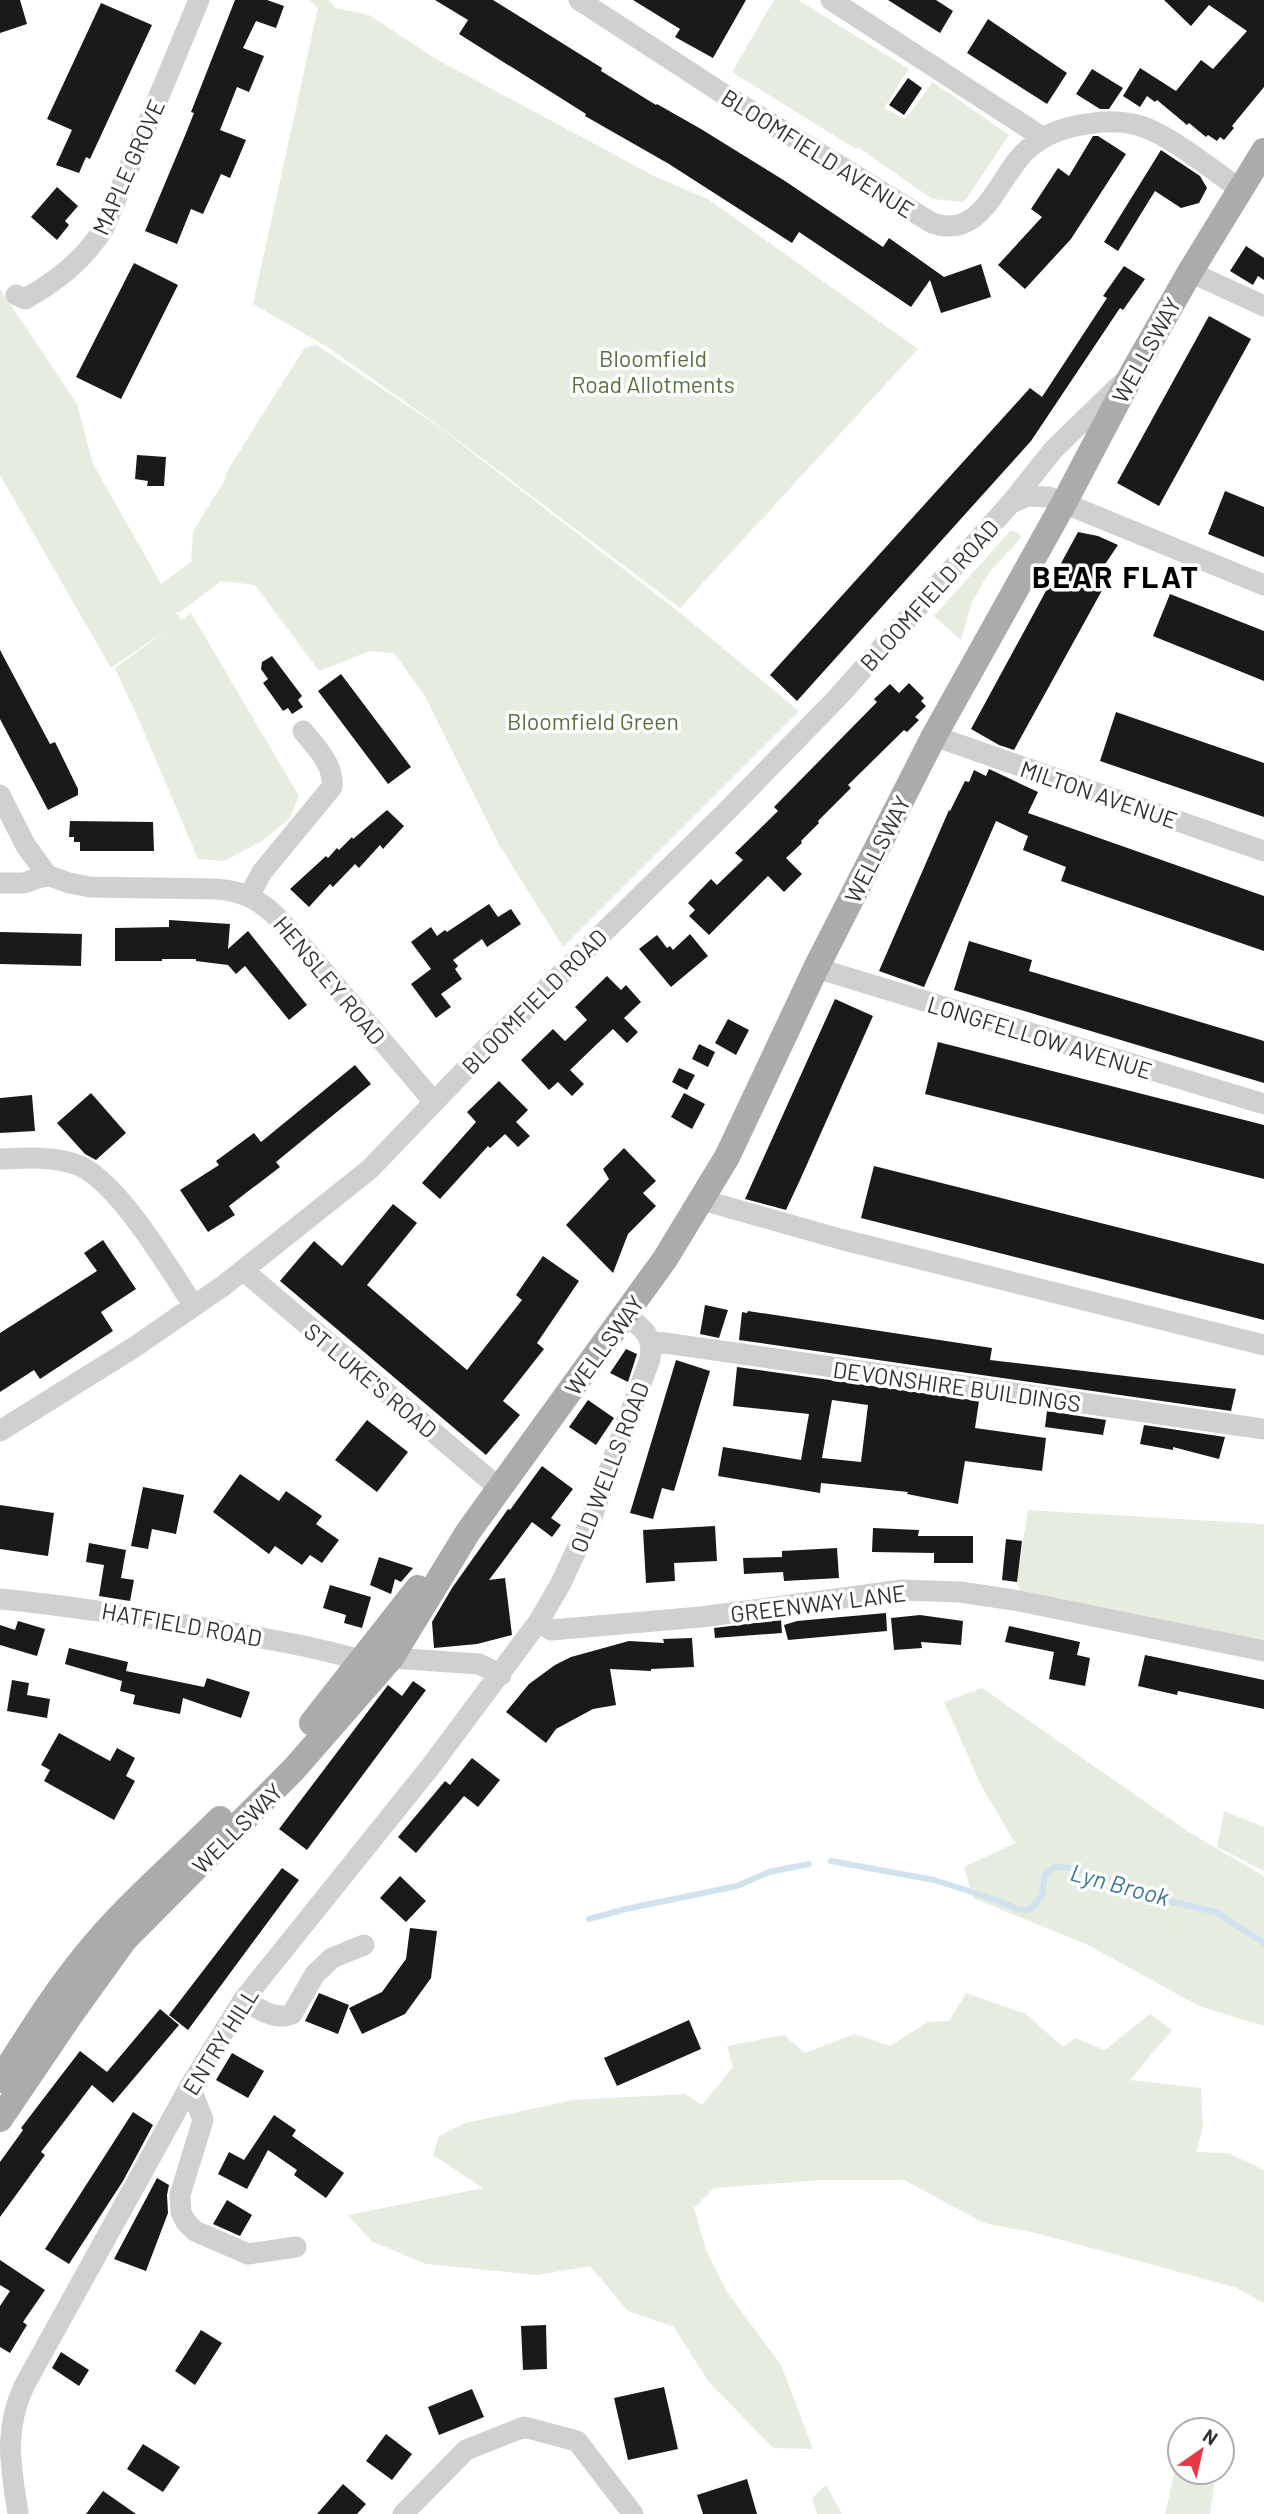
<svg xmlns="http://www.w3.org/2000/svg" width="1264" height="2514" viewBox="0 0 1264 2514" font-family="Barlow,sans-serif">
	<rect width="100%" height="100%" fill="#fff"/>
	<path fill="#e6ecdf" d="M 310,0 L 328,0 L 335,8 L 369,15 L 436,59 L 656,177 L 708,199 L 918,349 L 680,608 L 439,426 L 329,348 L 253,304 L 318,8 Z
		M 774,0 L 798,0 L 909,69 L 884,108 L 905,119 L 933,82 L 1009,135 L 964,202 L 932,199 L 858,147 L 856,149 L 732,72 Z
		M 0,289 L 77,404 L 93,464 L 161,584 L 191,562 L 193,531 L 223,483 L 229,468 L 304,349 L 315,344 L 438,426 L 679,612 L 799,711 L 563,947 L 498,843 L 425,696 L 394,653 L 370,651 L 319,671 L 255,585 L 221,581 L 179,613 L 175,610 L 181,620 L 191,613 L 299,796 L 290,818 L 262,841 L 224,861 L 198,859 L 138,718 L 115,668 L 171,627 L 111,668 L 0,475 Z
		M 1011,530 L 1019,533 L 1021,538 L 990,571 L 972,602 L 961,640 L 934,616 Z
		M 1028,1510 L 1264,1524 L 1264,1645 L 1023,1597 L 1017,1582 Z
		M 982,1688 L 1190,1833 L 1264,1876 L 1264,2026 L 1199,2006 L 1088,1945 L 973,1898 L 964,1867 L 1015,1843 L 981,1785 L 944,1702 Z
		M 1224,1811 L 1264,1827 L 1264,1871 L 1217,1847 Z
		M 966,1993 L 1026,2014 L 1063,2047 L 1075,2038 L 1105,2050 L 1150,2014 L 1172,2030 L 1130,2080 L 1201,2088 L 1203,2127 L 1196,2152 L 1228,2153 L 1264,2170 L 1264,2303 L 1234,2287 L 1040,2234 L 984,2223 L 904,2180 L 820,2180 L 714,2188 L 694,2208 L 706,2250 L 727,2292 L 781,2365 L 813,2449 L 773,2448 L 708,2381 L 674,2327 L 628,2311 L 590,2266 L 537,2275 L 426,2264 L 371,2241 L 348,2215 L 483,2188 L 433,2155 L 439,2136 L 465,2123 L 574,2100 L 685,2094 L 702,2105 L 733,2067 L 727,2046 L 784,2035 L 805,2053 L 855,2034 L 890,2046 L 928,2022 L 949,2021 Z
		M 1175,2470 L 1216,2472 L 1210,2514 L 1165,2514 Z
		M 826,2485 L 842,2514 L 817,2514 L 812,2498 Z"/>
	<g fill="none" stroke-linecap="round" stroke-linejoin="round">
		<path stroke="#cfe2ee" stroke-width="6" d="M 831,1861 L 934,1880 L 997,1900 L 1020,1910 L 1031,1909 L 1042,1896 L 1045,1875 L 1055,1867 L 1075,1868 L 1169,1901 L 1216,1912 L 1264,1943
			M 589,1919 L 626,1909 L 737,1886 L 769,1872 L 809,1864"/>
	</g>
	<path fill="#1a1a1a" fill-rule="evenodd" d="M 0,0 L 20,0 L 27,24 L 0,33 Z
		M 235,0 L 267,0 L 284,6 L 276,28 L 256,21 L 243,48 L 264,56 L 249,92 L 237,87 L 220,130 L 246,140 L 230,178 L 221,174 L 203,214 L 191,209 L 177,244 L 145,231 L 184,138 L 194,113 L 191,112 Z
		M 435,0 L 493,0 L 602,68 L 601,71 L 656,105 L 657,104 L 701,129 L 785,181 L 883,247 L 889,238 L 944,277 L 981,264 L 991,297 L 941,313 L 930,280 L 911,307 L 799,232 L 792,243 L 669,164 L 585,116 L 586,114 L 459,34 L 468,20 Z
		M 633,0 L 746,0 L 713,58 L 675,37 L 680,29 Z
		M 888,0 L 936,0 L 953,11 L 940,33 Z
		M 1164,0 L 1264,0 L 1264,87 L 1232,126 L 1234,128 L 1224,140 L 1220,137 L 1217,141 L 1208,135 L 1206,137 L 1189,123 L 1187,125 L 1157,100 L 1155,102 L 1147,96 L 1140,107 L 1123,96 L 1140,68 L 1176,91 L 1201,60 L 1213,69 L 1247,31 L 1209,5 L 1191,26 Z
		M 101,3 L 152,25 L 90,159 L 86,157 L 79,173 L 56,165 L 72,130 L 47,119 Z
		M 988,19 L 1067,73 L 1047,104 L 967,53 Z
		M 1092,69 L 1123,88 L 1109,109 L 1100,109 L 1076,94 Z
		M 908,78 L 922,88 L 904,115 L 889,105 Z
		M 1093,136 L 1098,136 L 1126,154 L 1071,239 L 1025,289 L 998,265 L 1042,217 L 1031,209 L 1058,168 L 1069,176 Z
		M 1161,150 L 1200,176 L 1207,188 L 1199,203 L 1181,208 L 1155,191 L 1118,251 L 1104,242 Z
		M 57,187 L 78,206 L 65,221 L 69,225 L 57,240 L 31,217 Z
		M 1246,246 L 1264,258 L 1264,280 L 1258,276 L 1253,285 L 1230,271 Z
		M 134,263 L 178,285 L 121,399 L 76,377 Z
		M 1124,266 L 1145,279 L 1123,310 L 1120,308 L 1031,441 L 797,701 L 770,675 L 1030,388 L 1042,397 L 1107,298 L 1103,296 Z
		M 1209,316 L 1251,339 L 1159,506 L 1117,483 Z
		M 137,455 L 166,457 L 164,486 L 147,486 L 148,481 L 135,479 Z
		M 1225,491 L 1264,507 L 1264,557 L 1208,534 Z
		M 1078,532 L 1098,536 L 1118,545 L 1095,579 L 1105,585 L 1014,750 L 999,745 L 971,729 Z
		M 1170,594 L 1264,631 L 1264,681 L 1153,636 Z
		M 0,650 L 50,744 L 55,742 L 78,789 L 78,795 L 48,810 L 0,719 Z
		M 272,656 L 302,696 L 298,700 L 303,707 L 292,714 L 288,708 L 283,711 L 263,683 L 268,679 L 261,669 L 262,662 Z
		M 341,674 L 411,767 L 388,784 L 318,691 Z
		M 909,683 L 924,698 L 921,701 L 926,706 L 915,717 L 919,720 L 907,732 L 904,730 L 848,785 L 851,788 L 818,821 L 819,823 L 801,841 L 802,843 L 786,858 L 802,874 L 784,892 L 768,876 L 709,935 L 689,916 L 695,910 L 688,903 L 711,879 L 717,885 L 743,860 L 735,853 L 778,811 L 774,807 L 877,702 L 874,699 L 890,684 L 899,693 Z
		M 1116,712 L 1264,763 L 1264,817 L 1100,761 Z
		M 989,769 L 1038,792 L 1028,813 L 1264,896 L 1264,951 L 1061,881 L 1066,867 L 1023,850 L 1028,836 L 996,821 L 924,987 L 879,971 L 949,810 L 950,811 L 965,781 L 969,782 L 974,770 L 986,776 Z
		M 387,810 L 404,826 L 383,849 L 380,845 L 359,868 L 355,864 L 333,887 L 330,884 L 309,907 L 290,889 L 326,856 L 328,858 L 337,848 L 339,850 L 352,837 L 353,839 Z
		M 70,821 L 153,822 L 154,851 L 80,851 L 80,842 L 74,842 L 74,837 L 69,837 Z
		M 489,904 L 498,917 L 511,909 L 521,924 L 487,947 L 482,939 L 453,960 L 458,966 L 455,969 L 462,979 L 441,994 L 451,1007 L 436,1018 L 411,984 L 431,969 L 411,942 L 431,927 L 437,936 L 445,930 L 447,932 Z
		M 169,920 L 230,924 L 228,949 L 248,931 L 307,1005 L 289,1020 L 245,966 L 236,974 L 228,965 L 196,961 L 196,959 L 162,959 L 162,961 L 115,961 L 115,928 L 169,927 Z
		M 0,932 L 82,934 L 81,966 L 0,964 Z
		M 690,934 L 708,956 L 671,987 L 639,949 L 657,935 L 667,948 L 670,946 L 673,950 Z
		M 969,941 L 1032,960 L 1029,971 L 1264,1041 L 1264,1083 L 954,990 Z
		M 607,976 L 621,990 L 626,985 L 641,1002 L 624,1018 L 638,1032 L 627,1043 L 613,1029 L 598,1043 L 570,1070 L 584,1084 L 572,1096 L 558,1082 L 549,1090 L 521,1060 L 553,1029 L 565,1041 L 587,1020 L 575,1007 Z
		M 835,999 L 873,1016 L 800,1180 L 786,1210 L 745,1199 Z
		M 728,1019 L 749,1030 L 736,1055 L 715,1043 Z
		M 938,1042 L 1264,1125 L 1264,1179 L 925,1094 Z
		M 699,1044 L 715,1052 L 708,1067 L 692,1059 Z
		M 355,1065 L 371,1084 L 276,1162 L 280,1167 L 229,1206 L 235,1215 L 208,1232 L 180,1190 L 219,1165 L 216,1161 L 254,1133 L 261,1142 Z
		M 679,1068 L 695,1075 L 687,1090 L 672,1082 Z
		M 499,1081 L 528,1110 L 516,1122 L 530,1136 L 518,1147 L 505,1134 L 490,1148 L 488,1146 L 440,1199 L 422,1183 L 476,1122 L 467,1112 Z
		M 91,1093 L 126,1133 L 96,1160 L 85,1154 L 57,1123 Z
		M 684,1093 L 705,1104 L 692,1129 L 671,1117 Z
		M 32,1095 L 35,1131 L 0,1133 L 0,1098 Z
		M 624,1148 L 656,1181 L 643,1193 L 656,1206 L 628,1234 L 613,1273 L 566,1225 L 609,1179 L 603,1169 Z
		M 874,1166 L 1264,1264 L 1264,1320 L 861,1218 Z
		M 393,1204 L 417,1223 L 367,1285 L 467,1370 L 522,1300 L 516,1295 L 543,1256 L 579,1281 L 537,1343 L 544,1349 L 503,1401 L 520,1415 L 486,1455 L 280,1281 L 314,1241 L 342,1266 Z
		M 103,1240 L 136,1289 L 101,1312 L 113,1331 L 40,1379 L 34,1370 L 0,1392 L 0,1333 L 97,1271 L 84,1253 Z
		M 705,1305 L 728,1310 L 719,1338 L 700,1334 Z
		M 748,1311 L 992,1348 L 990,1360 L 1236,1389 L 1231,1411 L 739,1340 L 742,1312 L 747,1313 Z
		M 626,1349 L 637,1354 L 628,1382 L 610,1373 Z
		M 676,1360 L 710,1371 L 674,1491 L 662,1488 L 653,1519 L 630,1513 Z
		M 737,1367 L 979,1401 L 975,1428 L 1046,1438 L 1042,1471 L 965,1461 L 958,1504 L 907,1494 L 908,1492 L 821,1483 L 820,1493 L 718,1476 L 723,1447 L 801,1460 L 809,1414 L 733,1406 ZM 832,1400 L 868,1405 L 861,1462 L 822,1458 Z
		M 588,1400 L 614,1418 L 596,1445 L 569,1427 Z
		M 1047,1411 L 1106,1420 L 1103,1435 L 1045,1427 Z
		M 367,1420 L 408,1452 L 377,1492 L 335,1460 Z
		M 1144,1425 L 1225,1437 L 1219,1459 L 1173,1447 L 1173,1450 L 1140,1444 Z
		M 542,1466 L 573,1489 L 551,1518 L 561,1525 L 552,1537 L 532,1522 L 489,1580 L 505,1578 L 512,1635 L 477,1644 L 434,1648 L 432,1622 L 452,1588 L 508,1509 L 510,1510 Z
		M 240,1474 L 279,1501 L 286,1491 L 322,1516 L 316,1524 L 339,1540 L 322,1563 L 310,1555 L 302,1565 L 275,1546 L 269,1554 L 213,1512 Z
		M 143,1487 L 184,1495 L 176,1534 L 152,1529 L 148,1549 L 131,1546 Z
		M 0,1505 L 54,1513 L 48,1556 L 0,1549 Z
		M 715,1526 L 717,1561 L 674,1563 L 675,1581 L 646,1583 L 643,1530 Z
		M 873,1528 L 919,1530 L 918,1536 L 973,1536 L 973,1563 L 934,1563 L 934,1553 L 872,1552 Z
		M 1006,1539 L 1022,1541 L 1017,1582 L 1002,1580 Z
		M 89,1543 L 126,1550 L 121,1578 L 134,1580 L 130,1601 L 99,1596 L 104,1565 L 86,1562 Z
		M 837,1548 L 839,1578 L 784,1581 L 783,1572 L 744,1574 L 743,1558 L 782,1557 L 782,1551 Z
		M 379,1557 L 413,1568 L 401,1582 L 395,1579 L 391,1594 L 370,1585 Z
		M 330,1585 L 371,1597 L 362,1628 L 344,1623 L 346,1615 L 323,1608 Z
		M 886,1613 L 887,1631 L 788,1640 L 784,1625 L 797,1621 Z
		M 920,1615 L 963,1621 L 961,1645 L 921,1642 L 922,1648 L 894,1650 L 891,1618 Z
		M 781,1620 L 782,1633 L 715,1638 L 714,1628 Z
		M 18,1621 L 45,1629 L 37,1656 L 0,1645 L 0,1625 L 15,1630 Z
		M 1009,1626 L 1080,1642 L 1077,1655 L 1090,1658 L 1085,1686 L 1049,1679 L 1054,1652 L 1005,1642 Z
		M 692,1638 L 694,1667 L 651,1669 L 651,1671 L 610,1669 L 616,1705 L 593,1709 L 556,1729 L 546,1743 L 506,1712 L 529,1684 L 555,1665 L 571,1657 L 629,1641 L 664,1643 L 663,1639 Z
		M 69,1648 L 128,1662 L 126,1671 L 204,1687 L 207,1678 L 250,1692 L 241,1718 L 183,1698 L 180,1714 L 133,1704 L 135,1695 L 120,1691 L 122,1681 L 65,1664 Z
		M 1145,1655 L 1264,1680 L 1264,1709 L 1178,1691 L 1177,1695 L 1138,1686 Z
		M 12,1680 L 29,1683 L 27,1695 L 50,1699 L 47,1718 L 7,1711 Z
		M 413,1681 L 426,1690 L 307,1850 L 279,1829 L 388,1685 L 402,1696 Z
		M 59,1733 L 110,1761 L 117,1748 L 135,1758 L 126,1776 L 135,1781 L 114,1820 L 44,1781 L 50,1770 L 41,1765 Z
		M 472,1758 L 500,1780 L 478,1807 L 464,1796 L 416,1853 L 398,1837 L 445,1781 L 450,1785 Z
		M 282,1868 L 299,1880 L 188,2030 L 169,2015 Z
		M 400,1876 L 426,1901 L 406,1922 L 380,1898 Z
		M 410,1928 L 437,1931 L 431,1978 L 405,2014 L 362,2034 L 349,2008 L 382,1992 L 406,1959 Z
		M 319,1993 L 349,2005 L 338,2034 L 305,2021 Z
		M 160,2009 L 179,2025 L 113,2103 L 92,2085 L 41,2152 L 45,2155 L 0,2217 L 0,2162 L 23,2130 L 21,2128 L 63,2073 L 80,2051 L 107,2072 Z
		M 689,2020 L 701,2049 L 617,2086 L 604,2058 Z
		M 232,2053 L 264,2071 L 248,2098 L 216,2080 Z
		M 133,2112 L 153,2125 L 123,2181 L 69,2264 L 45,2249 Z
		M 274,2115 L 296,2130 L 292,2136 L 344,2173 L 326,2198 L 294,2175 L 297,2170 L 268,2150 L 247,2189 L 218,2174 L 229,2152 L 244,2160 Z
		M 157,2178 L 169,2185 L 167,2195 L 168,2213 L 146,2271 L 114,2259 Z
		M 227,2200 L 252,2215 L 240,2236 L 213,2224 Z
		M 0,2260 L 45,2290 L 23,2322 L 27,2325 L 10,2353 L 0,2347 L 0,2306 L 10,2291 L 0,2285 Z
		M 546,2325 L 547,2369 L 523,2370 L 521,2326 Z
		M 201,2330 L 222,2343 L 195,2385 L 175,2371 Z
		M 61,2352 L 89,2370 L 79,2386 L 52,2368 Z
		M 664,2387 L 678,2449 L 628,2460 L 614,2398 Z
		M 472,2389 L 484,2417 L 439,2435 L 428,2407 Z
		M 386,2434 L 412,2454 L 392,2480 L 366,2461 Z
		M 143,2444 L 180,2467 L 163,2492 L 127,2469 Z
		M 747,2479 L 757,2514 L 703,2514 L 697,2495 Z
		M 343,2484 L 366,2504 L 357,2514 L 317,2514 Z
		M 103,2491 L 136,2514 L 86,2514 Z"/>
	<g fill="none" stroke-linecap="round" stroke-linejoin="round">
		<path stroke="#d0d0d0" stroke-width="21" d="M 579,0 L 725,95 L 932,223 C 985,241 997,175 1029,148 C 1046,133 1065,127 1087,124 C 1110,120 1134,121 1155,132 C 1181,144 1215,172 1240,189
			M 831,0 L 1042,137
			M 1190,272 L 1264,306
			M 16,295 L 25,299 C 57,281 84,260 104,228 L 199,0
			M 1010,504 L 1027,496 L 1049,497 L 1264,585
			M 934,736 L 1264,851
			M 0,795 L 26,846 L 47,875
			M 0,883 L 24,883 L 47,875 L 69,883 L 90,887 L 217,889 C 243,891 262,901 280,920 L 434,1102
			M 249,896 L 262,872 L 332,787 C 334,764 317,749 303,731
			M 816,968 L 1264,1104
			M 0,1159 C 25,1158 50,1156 75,1164 C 116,1177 169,1269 194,1306
			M 702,1200 L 840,1239 L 1264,1345
			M 244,1271 L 499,1488
			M 651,1341 L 1264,1429
			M 0,1431 L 133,1348 L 223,1286 L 370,1169 L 489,1045 L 728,810 L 838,697 L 1010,504 L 1054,449 L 1121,384
			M 0,1599 C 71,1606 141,1617 211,1629 C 262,1638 313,1646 363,1661
			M 539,1621 L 551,1630 L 701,1617 L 902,1590 L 960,1592 L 1014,1600 L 1264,1651
			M 391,1658 L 479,1664 L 501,1675
			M 244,1999 C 257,2009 275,2021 292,2014 L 315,1974 L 332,1958 L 364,1945
			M 190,2086 L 203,2120 L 180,2195 L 181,2212 L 186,2222 L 195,2231 L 248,2254 L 296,2247
			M 18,2514 C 11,2466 3,2432 24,2386 L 190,2086 L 244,1999 L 431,1766 L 539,1621 L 560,1585 L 591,1519 L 650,1359 C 654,1336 643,1328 626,1315
			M 403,2514 L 466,2450 L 524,2427 L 577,2441 L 633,2514"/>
		<path stroke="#ababab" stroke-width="26" d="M 312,1723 L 418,1588
			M 0,2080 C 27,2038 53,1995 85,1956 C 125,1906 175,1864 220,1819
			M 0,2119 L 69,2017 L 125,1939 L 294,1769 L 391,1658 L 468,1532 L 665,1259 L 727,1157 L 816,968 L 934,736 L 1064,503 L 1133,372 L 1190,272 L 1264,151"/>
	</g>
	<g text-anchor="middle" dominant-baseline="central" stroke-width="7" stroke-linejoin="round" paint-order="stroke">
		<g font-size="23" fill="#333" stroke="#fff">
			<text transform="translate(818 153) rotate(32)">BLOOMFIELD AVENUE</text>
			<text transform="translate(128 167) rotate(-66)">MAPLE GROVE</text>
			<text transform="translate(1146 350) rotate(-61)">WELLSWAY</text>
			<text transform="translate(929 595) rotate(-48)">BLOOMFIELD ROAD</text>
			<text transform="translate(1099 794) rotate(19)">MILTON AVENUE</text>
			<text transform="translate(877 849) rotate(-63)">WELLSWAY</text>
			<text transform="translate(330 980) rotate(50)">HENSLEY ROAD</text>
			<text transform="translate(534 1001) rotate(-45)">BLOOMFIELD ROAD</text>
			<text transform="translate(1040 1037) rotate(17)">LONGFELLOW AVENUE</text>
			<text transform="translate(604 1345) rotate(-54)">WELLSWAY</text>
			<text transform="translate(371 1380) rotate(40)">ST LUKE'S ROAD</text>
			<text transform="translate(957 1386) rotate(8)">DEVONSHIRE BUILDINGS</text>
			<text transform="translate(609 1467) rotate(-69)">OLD WELLS ROAD</text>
			<text transform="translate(818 1603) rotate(-7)">GREENWAY LANE</text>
			<text transform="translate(182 1624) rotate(10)">HATFIELD ROAD</text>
			<text transform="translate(237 1828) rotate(-45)">WELLSWAY</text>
			<text transform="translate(220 2041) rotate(-58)">ENTRY HILL</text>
		</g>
		<g font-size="23" fill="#56703f" stroke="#fff">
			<text x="653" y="358">Bloomfield<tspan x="653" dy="26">Road Allotments</tspan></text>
			<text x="593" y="721">Bloomfield Green</text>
		</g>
		<g font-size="24" font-style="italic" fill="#3f7597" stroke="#fff">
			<text transform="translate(1120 1884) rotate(15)">Lyn Brook</text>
		</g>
		<g font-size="30" font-weight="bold" letter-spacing="2" fill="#000" stroke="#fff">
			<text x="1116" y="576">BEAR FLAT</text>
		</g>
	</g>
	<g transform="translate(1201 2451) rotate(34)"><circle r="33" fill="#ffffff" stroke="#adadad" stroke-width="2"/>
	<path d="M0-5L12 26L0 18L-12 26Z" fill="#e63946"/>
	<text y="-10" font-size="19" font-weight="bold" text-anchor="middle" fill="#333333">N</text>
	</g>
</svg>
